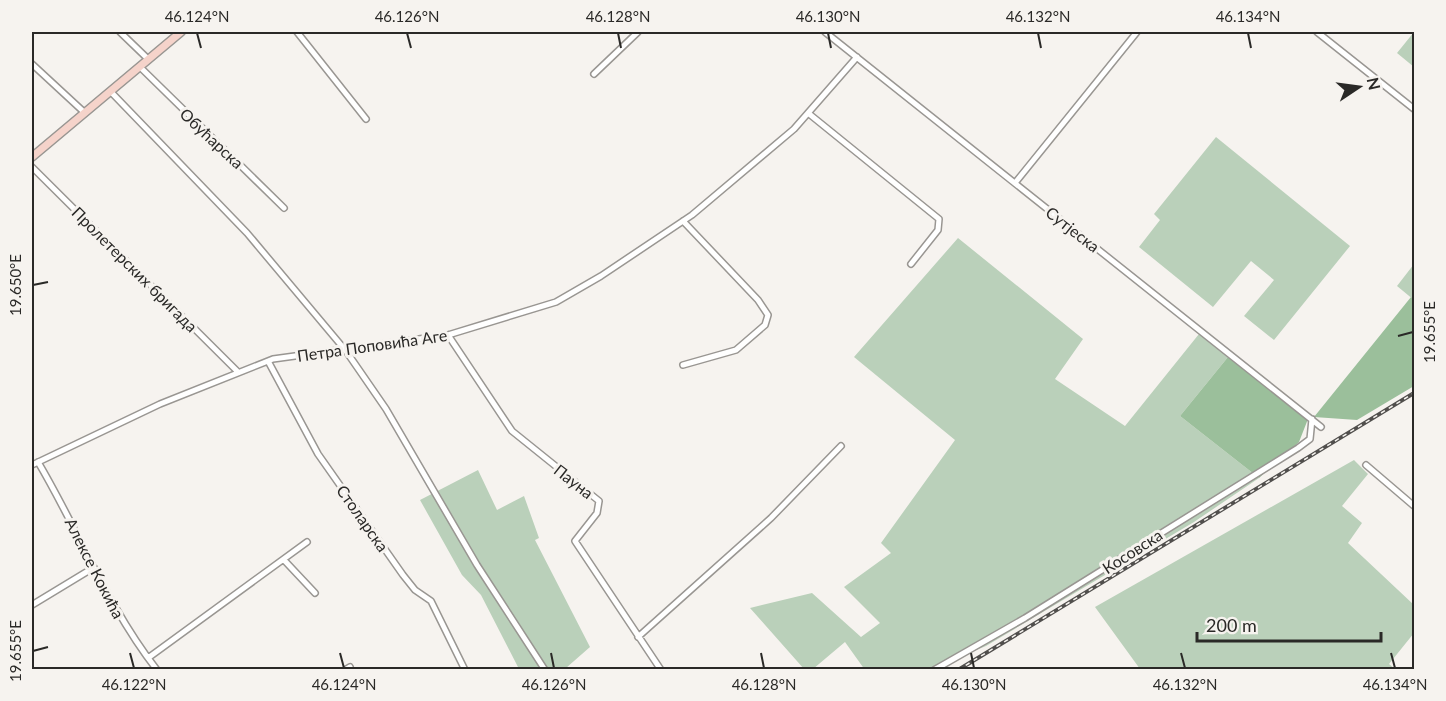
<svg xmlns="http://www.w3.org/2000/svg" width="1446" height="701" viewBox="0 0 1446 701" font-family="Lato,sans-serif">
	<rect width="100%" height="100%" fill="#f6f3ef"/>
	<path fill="#bad0ba" d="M 1414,32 L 1414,67 L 1397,53 Z
		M 1216,137 L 1350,246 L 1274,340 L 1244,316 L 1274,280 L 1251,261 L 1213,307 L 1139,247 L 1160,220 L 1154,214 Z
		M 958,238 L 1083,339 L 1055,379 L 1125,426 L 1199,334 L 1228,357 L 1180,416 L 1259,478 L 1194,522 L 986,646 L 931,669 L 865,670 L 845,642 L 813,669 L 804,669 L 750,608 L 812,593 L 861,637 L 880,623 L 844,587 L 891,553 L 881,543 L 955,440 L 854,357 Z
		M 1414,264 L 1414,300 L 1397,286 Z
		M 1354,460 L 1368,474 L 1342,506 L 1362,523 L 1348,543 L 1414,605 L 1414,633 L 1389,664 L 1395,669 L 1140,669 L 1095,607 Z
		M 478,470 L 497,510 L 524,496 L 539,538 L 535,540 L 590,647 L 566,668 L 571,669 L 519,669 L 481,595 L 462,575 L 420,500 Z"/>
	<path fill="#9bbf9b" d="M 1411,297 L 1414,300 L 1414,386 L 1357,420 L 1314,417 Z
		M 1228,357 L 1308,419 L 1299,442 L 1259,478 L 1180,416 Z"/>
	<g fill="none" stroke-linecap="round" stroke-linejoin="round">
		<g stroke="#999692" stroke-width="8">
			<path id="street" d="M 120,32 L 148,59
				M 297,32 L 366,119
				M 825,32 L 1321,427
				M 1317,32 L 1414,109
				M 32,64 L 85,113
				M 140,67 L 284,208
				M 594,74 L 638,32
				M 111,92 L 247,233 L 346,351 L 386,409 L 477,565 L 545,670
				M 808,113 L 939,219 L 938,230 L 911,264
				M 32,167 L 238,372
				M 1015,183 L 1137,32
				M 448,335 L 512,431 L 599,501 L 597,513 L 575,541 L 661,670
				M 268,361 L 318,454 L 403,575 L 415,590 L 431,601 L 465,670
				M 683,365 L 736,350 L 765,325 L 768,315 L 758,300 L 683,221
				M 38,462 C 79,531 107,606 157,670
				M 32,465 L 160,404 L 273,359 L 448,335 L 556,302 L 601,276 L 692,215 L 794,129 L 857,57
				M 1366,465 L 1414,506
				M 284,560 L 315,593
				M 32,605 L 93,568
				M 638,637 L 771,518 L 841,446
				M 148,658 L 307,542
				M 345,670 L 350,667
				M 934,670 L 1025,618 L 1298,448 L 1310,439 L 1312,419"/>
		</g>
		<g stroke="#999692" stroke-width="10">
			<path id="secondary" d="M 32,157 L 181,32"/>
		</g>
		<use href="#street" stroke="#fff" stroke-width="5"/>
		<use href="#secondary" stroke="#f5d3ca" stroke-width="7"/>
		<g stroke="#514f4d" stroke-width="4">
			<path id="rail" d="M 958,670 L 1414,393"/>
		</g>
		<use href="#rail" stroke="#f6f3ef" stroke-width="1.5" stroke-dasharray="4.5" stroke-linecap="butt"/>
	</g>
	<path fill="none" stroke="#2a2927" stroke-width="2" d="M 197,33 L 201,48M 407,33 L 411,48M 618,33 L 621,48M 828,33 L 831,48M 1038,33 L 1041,48M 1248,33 L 1251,48M 33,285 L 48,282M 1398,336 L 1413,332M 33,651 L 48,647M 130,653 L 134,668M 340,653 L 344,668M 551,653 L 554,668M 761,653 L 764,668M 971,653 L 974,668M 1181,653 L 1185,668M 1391,653 L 1395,668"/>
	<g text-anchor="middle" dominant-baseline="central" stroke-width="6" stroke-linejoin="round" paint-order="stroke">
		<g font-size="16" fill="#2a2927" stroke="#f6f3ef">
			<text transform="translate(212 138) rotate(43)">Обућарска</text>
			<text transform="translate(1073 229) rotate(38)">Сутјеска</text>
			<text transform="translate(135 269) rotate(45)">Пролетерских бригада</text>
			<text transform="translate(372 345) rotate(-8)">Петра Поповића Аге</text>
			<text transform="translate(574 481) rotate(38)">Пауна</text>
			<text transform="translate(363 518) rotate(55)">Столарска</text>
			<text transform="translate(1132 551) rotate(-33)">Косовска</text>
			<text transform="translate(95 568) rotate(63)">Алексе Кокића</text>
		</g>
	</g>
	<rect width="1446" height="701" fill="none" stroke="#f6f3ef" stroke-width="66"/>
	<g transform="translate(1359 87) rotate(77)" stroke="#f6f3ef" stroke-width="4.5" paint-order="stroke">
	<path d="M0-4.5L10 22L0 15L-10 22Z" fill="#2a2927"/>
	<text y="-9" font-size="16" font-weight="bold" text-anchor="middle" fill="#2a2927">N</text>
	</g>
	<path d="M1197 632v9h184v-9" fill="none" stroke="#2a2927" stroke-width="3"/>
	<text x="1206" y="632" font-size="18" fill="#2a2927" stroke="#f6f3ef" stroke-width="4.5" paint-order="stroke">200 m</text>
	<rect x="33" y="33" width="1380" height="635" fill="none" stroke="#2a2927" stroke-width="2"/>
	<g font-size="15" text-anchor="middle" fill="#2a2927">
		<text x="197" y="22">46.124°N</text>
		<text x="407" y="22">46.126°N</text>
		<text x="618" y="22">46.128°N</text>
		<text x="828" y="22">46.130°N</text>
		<text x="1038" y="22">46.132°N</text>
		<text x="1248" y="22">46.134°N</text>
		<text transform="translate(16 285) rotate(-90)" y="5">19.650°E</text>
		<text transform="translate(1430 332) rotate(-90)" y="5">19.655°E</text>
		<text transform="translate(16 651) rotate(-90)" y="5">19.655°E</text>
		<text x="134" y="690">46.122°N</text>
		<text x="344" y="690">46.124°N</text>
		<text x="554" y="690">46.126°N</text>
		<text x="764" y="690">46.128°N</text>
		<text x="974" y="690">46.130°N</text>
		<text x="1185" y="690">46.132°N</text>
		<text x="1395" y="690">46.134°N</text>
	</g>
</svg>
